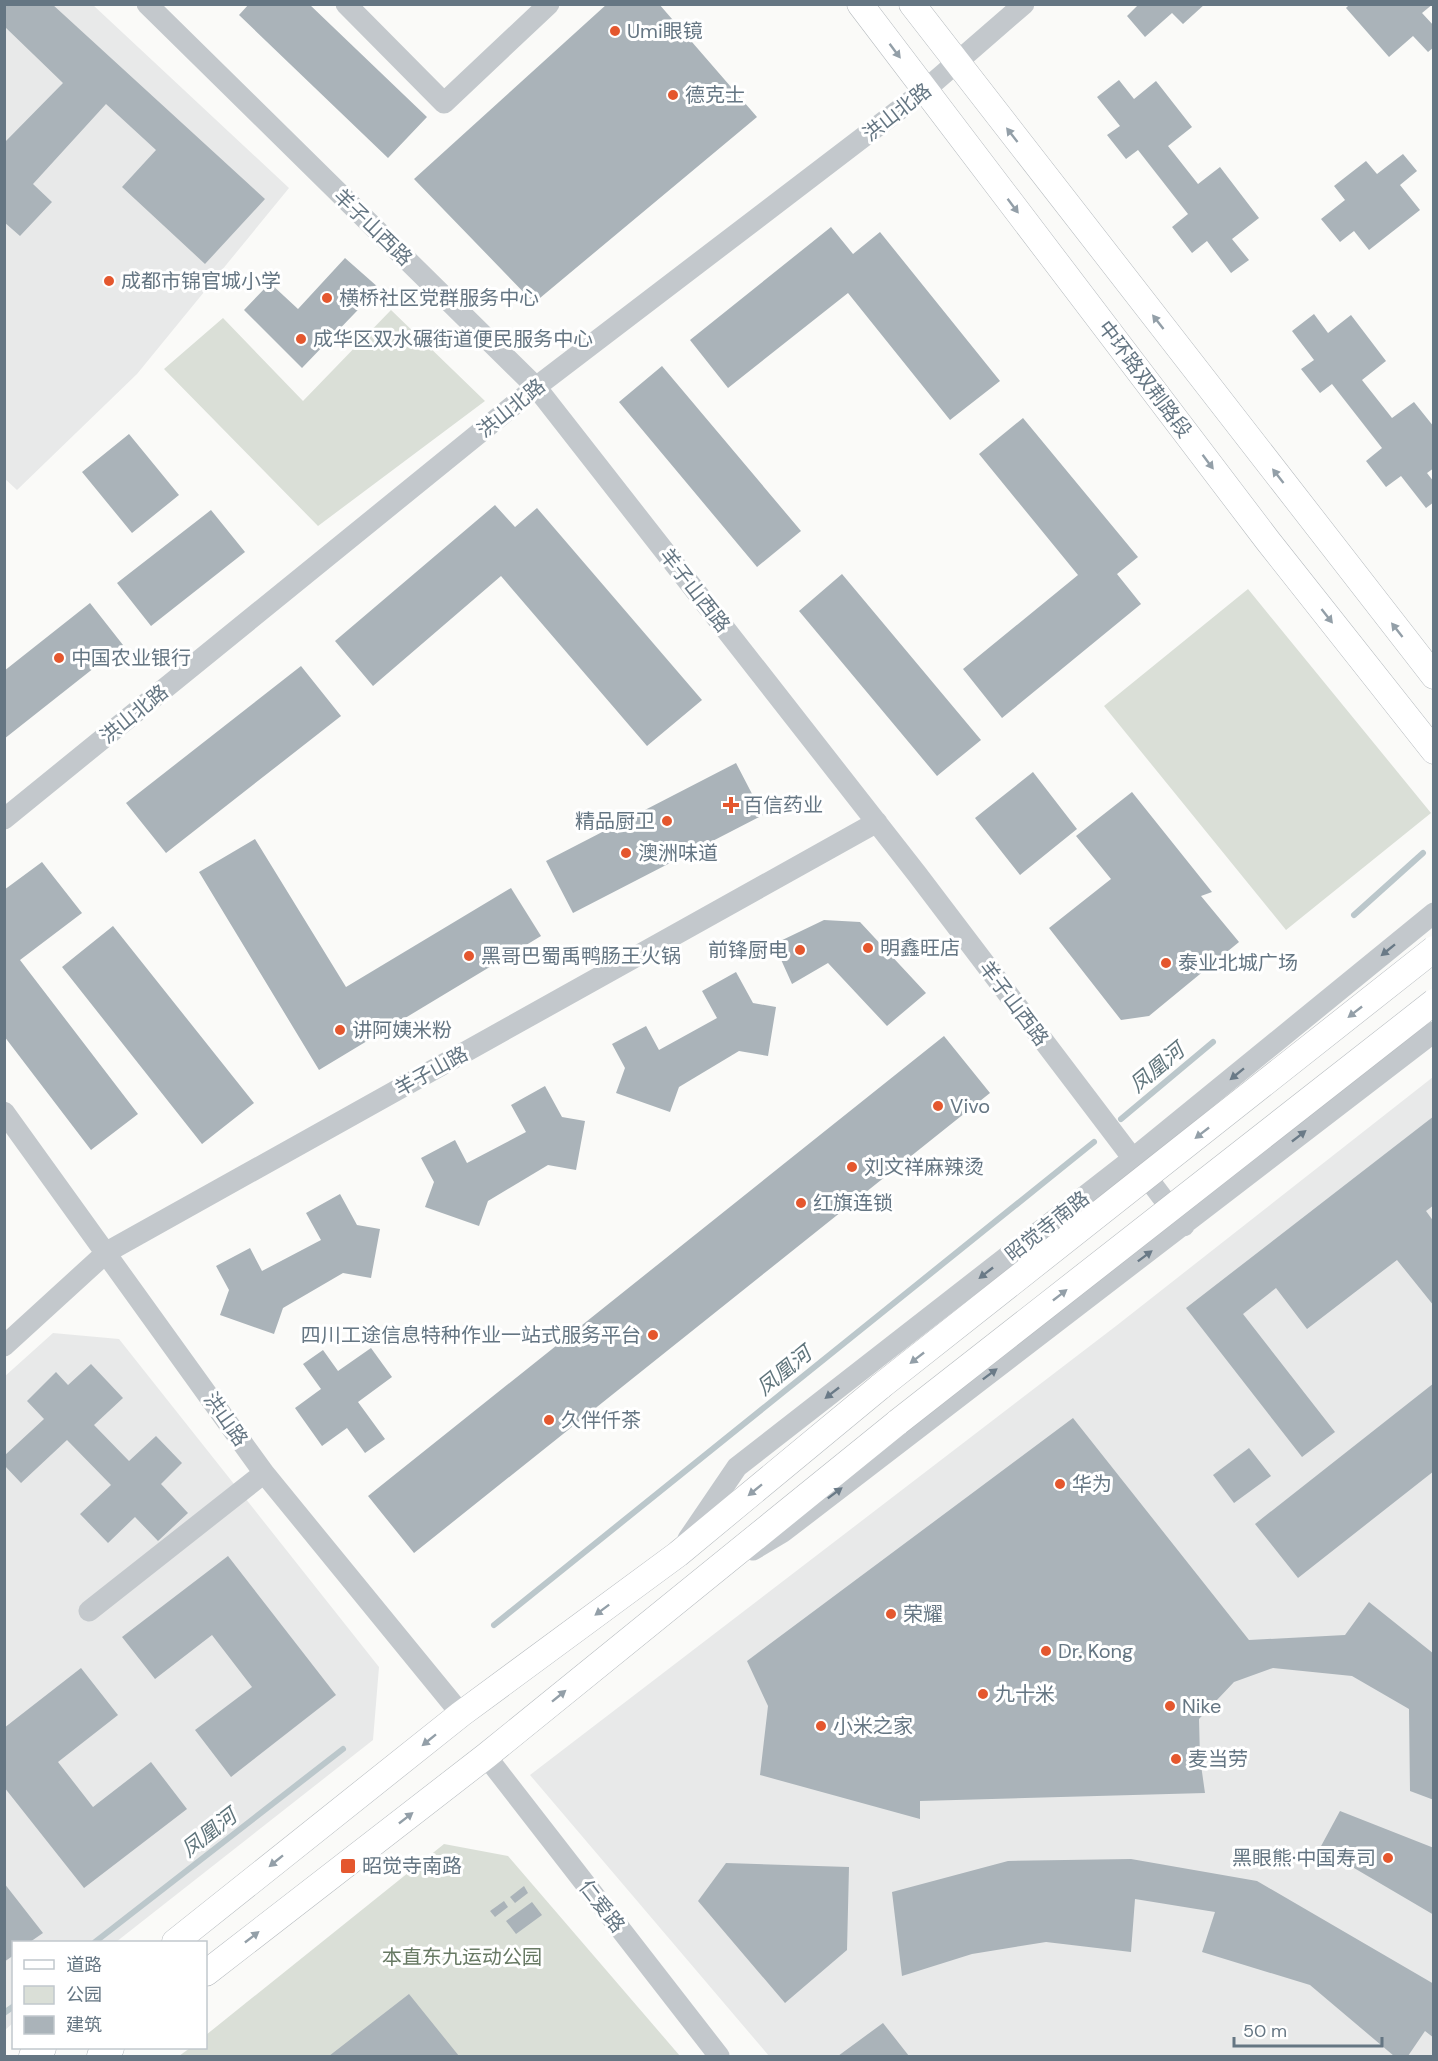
<svg xmlns="http://www.w3.org/2000/svg" width="1438" height="2061" viewBox="0 0 1438 2061" font-family="'DM Sans','Noto Sans SC',sans-serif">
	<rect width="100%" height="100%" fill="#fafaf8"/>
	<path fill="#e8e9e9" d="M 4,5 L 93,5 L 289,188 L 137,374 L 17,490 L 4,478 Z
		M 1433,1077 L 1433,2056 L 769,2056 L 530,1775 L 1116,1326 Z
		M 53,1333 L 119,1339 L 379,1667 L 373,1740 L 116,1942 L 14,1942 L 13,2023 L 5,2030 L 4,1377 Z"/>
	<path fill="#dadfd7" d="M 391,310 L 485,401 L 318,526 L 164,369 L 223,318 L 303,401 Z
		M 1248,589 L 1431,813 L 1286,930 L 1104,706 Z
		M 444,1844 L 508,1856 L 680,2056 L 179,2056 L 190,2048 L 206,2048 L 206,2035 Z"/>
	<g fill="none" stroke-linecap="round" stroke-linejoin="round">
		<path stroke="#bbc7cb" stroke-width="6" d="M 1354,915 L 1423,853
			M 1121,1119 L 1213,1042
			M 494,1625 L 1094,1142
			M 95,1942 L 343,1749
			M 4,2013 L 14,2006"/>
	</g>
	<path fill="#aab3b9" d="M 4,4 L 52,4 L 265,199 L 205,264 L 122,187 L 156,150 L 106,104 L 33,184 L 52,202 L 20,236 L 4,222 L 4,143 L 63,83 L 4,26 Z
		M 249,4 L 309,4 L 427,117 L 388,158 L 239,15 Z
		M 607,4 L 659,4 L 757,117 L 534,303 L 414,179 Z
		M 1139,4 L 1205,4 L 1183,24 L 1172,13 L 1145,37 L 1127,16 Z
		M 1350,4 L 1433,4 L 1422,13 L 1434,26 L 1434,47 L 1428,52 L 1413,36 L 1389,57 L 1346,8 Z
		M 1119,80 L 1134,99 L 1156,81 L 1192,127 L 1168,146 L 1198,184 L 1220,167 L 1259,218 L 1232,239 L 1249,260 L 1231,273 L 1207,241 L 1192,253 L 1172,227 L 1188,214 L 1138,150 L 1126,159 L 1107,135 L 1120,126 L 1097,97 Z
		M 1403,154 L 1417,171 L 1400,185 L 1420,210 L 1369,250 L 1354,231 L 1340,242 L 1321,219 L 1345,200 L 1334,186 L 1366,161 L 1377,174 Z
		M 831,227 L 853,254 L 880,232 L 1000,381 L 950,420 L 848,293 L 728,388 L 690,340 Z
		M 345,258 L 379,288 L 302,368 L 244,310 L 270,283 L 298,309 Z
		M 1314,314 L 1328,333 L 1351,315 L 1386,361 L 1362,380 L 1392,418 L 1414,402 L 1434,427 L 1434,468 L 1427,473 L 1434,482 L 1434,502 L 1426,508 L 1401,476 L 1386,487 L 1366,461 L 1382,448 L 1332,384 L 1320,393 L 1301,369 L 1314,360 L 1292,331 Z
		M 662,366 L 801,531 L 757,567 L 619,402 Z
		M 1023,418 L 1138,557 L 1117,574 L 1141,604 L 1002,718 L 963,669 L 1078,575 L 979,454 Z
		M 129,434 L 179,495 L 132,533 L 82,472 Z
		M 495,505 L 515,527 L 537,508 L 702,700 L 647,746 L 501,576 L 373,686 L 335,641 Z
		M 211,510 L 245,552 L 151,626 L 117,583 Z
		M 842,574 L 981,740 L 937,776 L 799,611 Z
		M 90,603 L 123,645 L 4,739 L 4,671 Z
		M 301,666 L 341,716 L 166,853 L 126,803 Z
		M 736,763 L 763,815 L 573,913 L 546,861 Z
		M 1033,772 L 1077,829 L 1020,875 L 975,818 Z
		M 1132,792 L 1212,892 L 1201,896 L 1239,942 L 1149,1016 L 1121,1020 L 1049,928 L 1111,879 L 1076,836 Z
		M 255,839 L 346,987 L 511,888 L 541,936 L 319,1070 L 199,872 Z
		M 42,862 L 82,913 L 20,960 L 138,1114 L 91,1150 L 4,1036 L 4,890 Z
		M 824,920 L 860,922 L 926,993 L 887,1026 L 828,963 L 792,984 L 774,944 Z
		M 113,926 L 254,1103 L 202,1144 L 62,967 Z
		M 736,972 L 753,1003 L 776,1007 L 768,1056 L 739,1051 L 679,1087 L 670,1112 L 616,1093 L 625,1068 L 612,1044 L 646,1026 L 659,1050 L 717,1018 L 702,991 Z
		M 944,1036 L 990,1093 L 414,1553 L 368,1496 Z
		M 545,1086 L 562,1117 L 585,1121 L 576,1170 L 548,1165 L 488,1201 L 479,1226 L 425,1207 L 434,1182 L 421,1158 L 455,1140 L 467,1163 L 526,1132 L 511,1105 Z
		M 1434,1116 L 1434,1205 L 1426,1211 L 1434,1222 L 1434,1306 L 1397,1260 L 1307,1329 L 1276,1288 L 1243,1314 L 1335,1432 L 1302,1457 L 1186,1308 Z
		M 340,1194 L 357,1225 L 380,1229 L 371,1278 L 343,1273 L 283,1308 L 274,1334 L 220,1315 L 229,1290 L 216,1266 L 250,1248 L 262,1271 L 321,1240 L 306,1213 Z
		M 371,1348 L 392,1377 L 358,1402 L 385,1439 L 365,1453 L 347,1428 L 322,1446 L 295,1408 L 321,1389 L 303,1364 L 323,1350 L 338,1371 Z
		M 91,1364 L 123,1398 L 94,1425 L 129,1461 L 156,1436 L 182,1463 L 161,1484 L 188,1513 L 158,1541 L 135,1517 L 108,1543 L 80,1514 L 111,1485 L 67,1440 L 21,1483 L 4,1465 L 4,1456 L 44,1419 L 27,1401 L 56,1372 L 68,1385 Z
		M 1434,1383 L 1434,1471 L 1298,1578 L 1255,1524 Z
		M 1073,1418 L 1249,1640 L 1345,1635 L 1369,1602 L 1434,1654 L 1434,1800 L 1410,1791 L 1409,1709 L 1352,1676 L 1273,1668 L 1234,1682 L 1199,1719 L 1200,1758 L 1205,1793 L 920,1801 L 920,1819 L 760,1775 L 768,1706 L 747,1661 Z
		M 1249,1448 L 1271,1476 L 1234,1503 L 1213,1475 Z
		M 228,1556 L 336,1695 L 231,1777 L 195,1730 L 252,1687 L 212,1635 L 155,1679 L 122,1637 Z
		M 81,1668 L 118,1715 L 58,1762 L 93,1807 L 151,1762 L 187,1809 L 84,1888 L 4,1787 L 4,1728 Z
		M 1340,1811 L 1434,1848 L 1434,1915 L 1320,1848 Z
		M 1131,1859 L 1257,1881 L 1434,1984 L 1434,2038 L 1425,2031 L 1408,2056 L 1394,2056 L 1310,1985 L 1202,1952 L 1215,1912 L 1135,1899 L 1131,1952 L 1046,1942 L 972,1954 L 902,1976 L 892,1892 L 1008,1861 Z
		M 726,1863 L 849,1867 L 847,1950 L 785,2003 L 698,1901 Z
		M 4,1883 L 43,1933 L 30,1942 L 14,1942 L 14,1955 L 4,1962 Z
		M 524,1886 L 528,1893 L 515,1903 L 510,1897 Z
		M 504,1901 L 508,1907 L 495,1917 L 490,1911 Z
		M 532,1902 L 542,1915 L 516,1934 L 506,1921 Z
		M 409,1994 L 459,2056 L 329,2056 Z
		M 883,2023 L 909,2056 L 838,2056 Z"/>
	<g fill="none" stroke-linecap="round" stroke-linejoin="round">
		<g stroke="#b5babe" stroke-width="27">
			<path id="major" d="M 860,4 L 1268,541 L 1434,751
				M 912,4 L 1434,676
				M 175,1942 L 461,1714 L 678,1554 L 881,1386
				M 206,1973 L 486,1756 L 898,1422
				M 32,2056 L 43,2048
				M 100,2056 L 111,2048"/>
		</g>
		<path stroke="#c3c8cc" stroke-width="21" d="M 147,4 L 536,387 L 917,874 L 1184,1226
			M 346,4 L 444,103 L 549,4
			M 4,819 L 536,387 L 925,90 L 1024,4
			M 4,1112 L 264,1473 L 461,1714
			M 4,1346 L 107,1252 L 877,822
			M 688,1539 L 737,1467 L 1131,1160 L 1434,913
			M 753,1550 L 783,1532 L 1434,1032
			M 89,1611 L 264,1473
			M 486,1756 L 719,2056"/>
		<use href="#major" stroke="#fff" stroke-width="26"/>
		<g stroke="#b5babe" stroke-width="27" stroke-linecap="butt">
			<path id="major-bridge" d="M 881,1386 L 1434,949
				M 898,1422 L 1434,1002"/>
		</g>
		<use href="#major-bridge" stroke="#fff" stroke-width="26"/>
	</g>
	<defs><path id="oneway-solid" d="M-6-.8H1V-3.2L6.5 0L1 3.2V.8H-6Z" transform="scale(1.5)"/></defs>
	<g fill="#939fa8">
		<use href="#oneway-solid" transform="translate(895 51) rotate(53)"/>
		<use href="#oneway-solid" transform="translate(1012 135) rotate(-128)"/>
		<use href="#oneway-solid" transform="translate(1013 206) rotate(53)"/>
		<use href="#oneway-solid" transform="translate(1158 322) rotate(-128)"/>
		<use href="#oneway-solid" transform="translate(1208 462) rotate(53)"/>
		<use href="#oneway-solid" transform="translate(1278 476) rotate(-128)"/>
		<use href="#oneway-solid" transform="translate(1327 616) rotate(52)"/>
		<use href="#oneway-solid" transform="translate(1397 630) rotate(-128)"/>
		<use href="#oneway-solid" transform="translate(1355 1012) rotate(142)"/>
		<use href="#oneway-solid" transform="translate(1202 1133) rotate(142)"/>
		<use href="#oneway-solid" transform="translate(1060 1295) rotate(-38)"/>
		<use href="#oneway-solid" transform="translate(917 1358) rotate(142)"/>
		<use href="#oneway-solid" transform="translate(755 1490) rotate(141)"/>
		<use href="#oneway-solid" transform="translate(602 1610) rotate(143)"/>
		<use href="#oneway-solid" transform="translate(559 1696) rotate(-39)"/>
		<use href="#oneway-solid" transform="translate(429 1740) rotate(141)"/>
		<use href="#oneway-solid" transform="translate(406 1818) rotate(-38)"/>
		<use href="#oneway-solid" transform="translate(276 1861) rotate(141)"/>
		<use href="#oneway-solid" transform="translate(252 1937) rotate(-38)"/>
	</g>
	<g fill="#6a7a87">
		<use href="#oneway-solid" transform="translate(1388 950) rotate(141)"/>
		<use href="#oneway-solid" transform="translate(1237 1074) rotate(141)"/>
		<use href="#oneway-solid" transform="translate(1299 1136) rotate(-38)"/>
		<use href="#oneway-solid" transform="translate(1145 1256) rotate(-37)"/>
		<use href="#oneway-solid" transform="translate(986 1273) rotate(142)"/>
		<use href="#oneway-solid" transform="translate(990 1374) rotate(-37)"/>
		<use href="#oneway-solid" transform="translate(832 1393) rotate(142)"/>
		<use href="#oneway-solid" transform="translate(835 1493) rotate(-37)"/>
	</g>
	<g fill="#e4572e" stroke="#fff" stroke-width="2">
		<circle cx="615" cy="31" r="6"/>
		<circle cx="673" cy="95" r="6"/>
		<circle cx="109" cy="281" r="6"/>
		<circle cx="327" cy="298" r="6"/>
		<circle cx="301" cy="339" r="6"/>
		<circle cx="59" cy="658" r="6"/>
		<path d="M728 796h6v6h6v6h-6v6h-6v-6h-6v-6h6z"/>
		<circle cx="667" cy="821" r="6"/>
		<circle cx="626" cy="853" r="6"/>
		<circle cx="868" cy="948" r="6"/>
		<circle cx="800" cy="950" r="6"/>
		<circle cx="469" cy="956" r="6"/>
		<circle cx="1166" cy="963" r="6"/>
		<circle cx="340" cy="1030" r="6"/>
		<circle cx="938" cy="1106" r="6"/>
		<circle cx="852" cy="1167" r="6"/>
		<circle cx="801" cy="1203" r="6"/>
		<circle cx="653" cy="1335" r="6"/>
		<circle cx="549" cy="1420" r="6"/>
		<circle cx="1060" cy="1484" r="6"/>
		<circle cx="891" cy="1614" r="6"/>
		<circle cx="1046" cy="1651" r="6"/>
		<circle cx="983" cy="1694" r="6"/>
		<circle cx="1170" cy="1706" r="6"/>
		<circle cx="821" cy="1726" r="6"/>
		<circle cx="1176" cy="1759" r="6"/>
		<circle cx="1388" cy="1858" r="6"/>
		<rect x="340" y="1858" width="16" height="16" rx="3"/>
	</g>
	<g text-anchor="middle" dominant-baseline="central" stroke-width="6" stroke-linejoin="round" paint-order="stroke">
		<g font-size="20" fill="#657683" stroke="#fff" text-anchor="start">
			<text x="627" y="31">Umi眼镜</text>
			<text x="685" y="95">德克士</text>
			<text x="121" y="281">成都市锦官城小学</text>
			<text x="339" y="298">横桥社区党群服务中心</text>
			<text x="313" y="339">成华区双水碾街道便民服务中心</text>
			<text x="71" y="658">中国农业银行</text>
			<text x="743" y="805">百信药业</text>
			<text x="655" y="821" text-anchor="end">精品厨卫</text>
			<text x="638" y="853">澳洲味道</text>
			<text x="880" y="948">明鑫旺店</text>
			<text x="788" y="950" text-anchor="end">前锋厨电</text>
			<text x="481" y="956">黑哥巴蜀禹鸭肠王火锅</text>
			<text x="1178" y="963">泰业北城广场</text>
			<text x="352" y="1030">讲阿姨米粉</text>
			<text x="950" y="1106">Vivo</text>
			<text x="864" y="1167">刘文祥麻辣烫</text>
			<text x="813" y="1203">红旗连锁</text>
			<text x="641" y="1335" text-anchor="end">四川工途信息特种作业一站式服务平台</text>
			<text x="561" y="1420">久伴仟茶</text>
			<text x="1072" y="1484">华为</text>
			<text x="903" y="1614">荣耀</text>
			<text x="1058" y="1651">Dr. Kong</text>
			<text x="995" y="1694">九十米</text>
			<text x="1182" y="1706">Nike</text>
			<text x="833" y="1726">小米之家</text>
			<text x="1188" y="1759">麦当劳</text>
			<text x="1376" y="1858" text-anchor="end">黑眼熊·中国寿司</text>
			<text x="362" y="1866">昭觉寺南路</text>
		</g>
		<g font-size="20" fill="#657683" stroke="#fff">
			<text transform="translate(897 112) rotate(-38)">洪山北路</text>
			<text transform="translate(373 227) rotate(44)">羊子山西路</text>
			<text transform="translate(1145 379) rotate(53)">中环路双荆路段</text>
			<text transform="translate(511 408) rotate(-39)">洪山北路</text>
			<text transform="translate(695 590) rotate(52)">羊子山西路</text>
			<text transform="translate(134 714) rotate(-39)">洪山北路</text>
			<text transform="translate(1014 1003) rotate(53)">羊子山西路</text>
			<text transform="translate(431 1071) rotate(-29)">羊子山路</text>
			<text transform="translate(1047 1226) rotate(-38)">昭觉寺南路</text>
			<text transform="translate(226 1419) rotate(55)">洪山路</text>
			<text transform="translate(602 1906) rotate(52)">仁爱路</text>
		</g>
		<g font-size="20" fill="#687a64" stroke="#fff">
			<text x="462" y="1957">本直东九运动公园</text>
		</g>
		<g font-size="21" font-style="italic" fill="#60757c" stroke="#fff">
			<text transform="translate(1157 1068) rotate(-40)">凤凰河</text>
			<text transform="translate(784 1371) rotate(-39)">凤凰河</text>
			<text transform="translate(209 1833) rotate(-38)">凤凰河</text>
		</g>
	</g>
	<rect width="1438" height="2061" fill="none" stroke="#657683" stroke-width="12"/>
	<rect x="12" y="1941" width="195" height="108" fill="#ffffff" stroke="#c1c8cd" stroke-width="1.5"/>
	<rect x="24" y="1960" width="30" height="9" fill="#ffffff" stroke="#c1c8cd" stroke-width="1.5"/>
	<text x="66" y="1971" font-size="18" fill="#657683">道路</text>
	<rect x="24" y="1986" width="30" height="18" fill="#dadfd7" stroke="#c1c8cd" stroke-width="1.5"/>
	<text x="66" y="2001" font-size="18" fill="#657683">公园</text>
	<rect x="24" y="2016" width="30" height="18" fill="#aab3b9" stroke="#c1c8cd" stroke-width="1.5"/>
	<text x="66" y="2031" font-size="18" fill="#657683">建筑</text>
	<path d="M1234 2037v9h148v-9" fill="none" stroke="#657683" stroke-width="3"/>
	<text x="1243" y="2037" font-size="18" fill="#657683" stroke="#ffffff" stroke-width="4.5" paint-order="stroke">50 m</text>
</svg>
